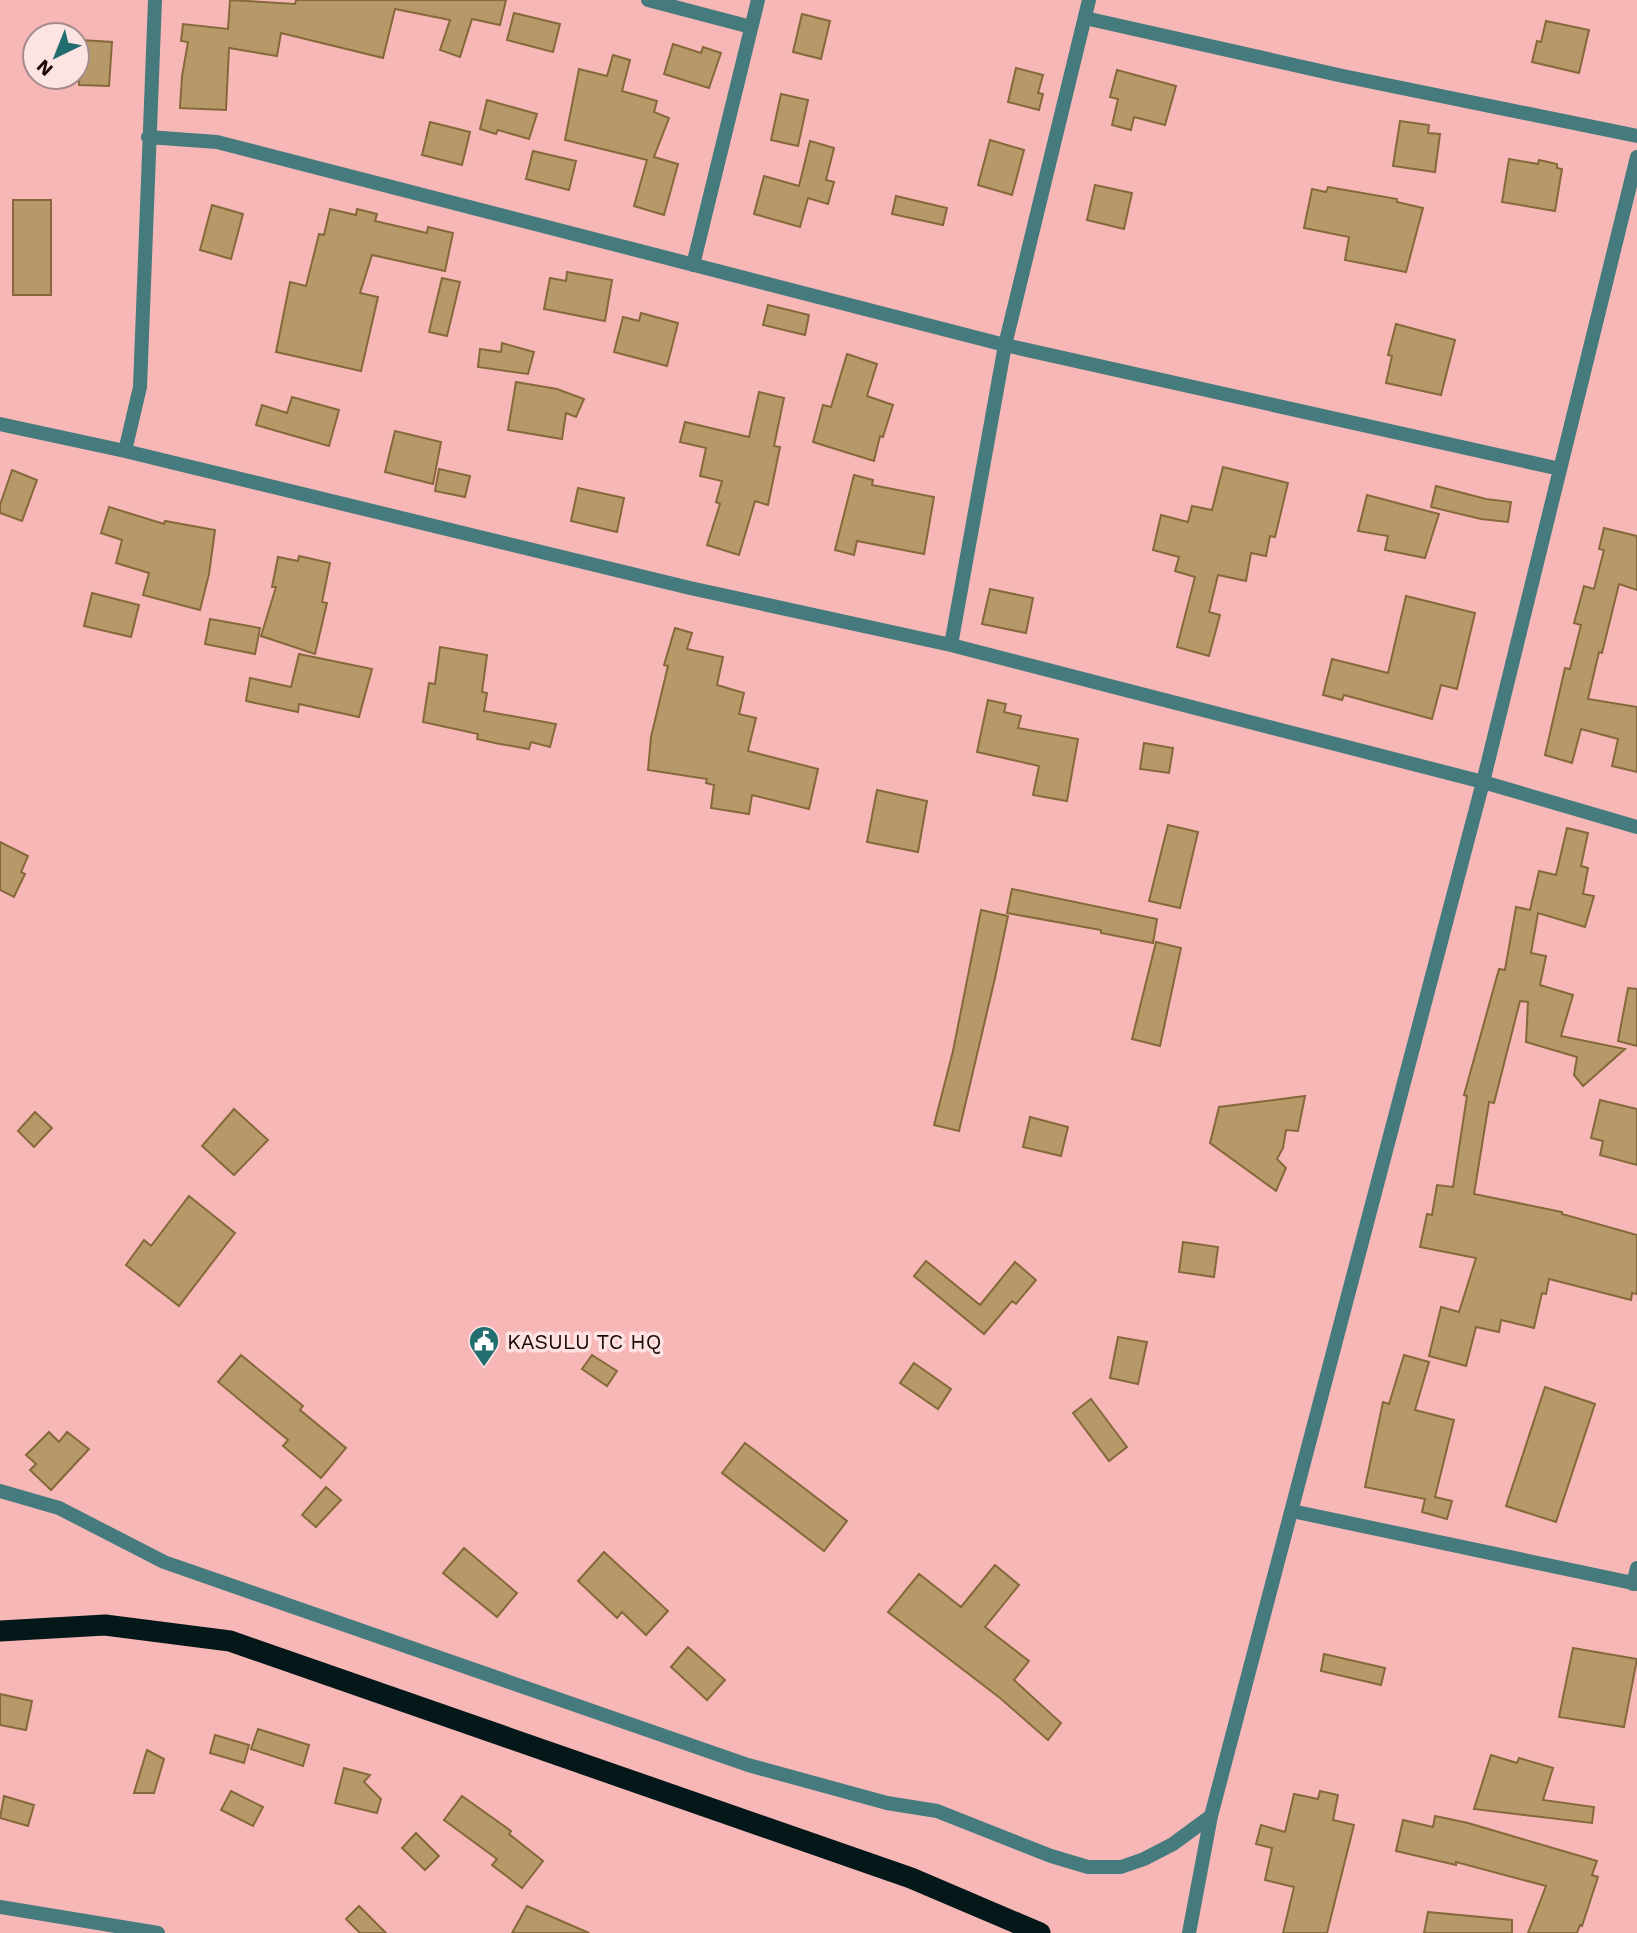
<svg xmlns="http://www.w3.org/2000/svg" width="1637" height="1933" viewBox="0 0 1637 1933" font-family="'Work Sans',sans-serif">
	<rect width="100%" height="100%" fill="#f7b7b7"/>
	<path fill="#b79969" stroke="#85693a" stroke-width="2" d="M 230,0 L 295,4 L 296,0 L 506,0 L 500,25 L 472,19 L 460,57 L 440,50 L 450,20 L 395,9 L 383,58 L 281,33 L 277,56 L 229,48 L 226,110 L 180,108 L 182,76 L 188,42 L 181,41 L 183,24 L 228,29 Z
		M 514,13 L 560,24 L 553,52 L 507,40 Z
		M 802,14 L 830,21 L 821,59 L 793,52 Z
		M 1546,21 L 1589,30 L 1579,73 L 1532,62 L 1537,41 L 1541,42 Z
		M 81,40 L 112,42 L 109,86 L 79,85 Z
		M 673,44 L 701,53 L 703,47 L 721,53 L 709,88 L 664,74 Z
		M 613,55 L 630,60 L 622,91 L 657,101 L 654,112 L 669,118 L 654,157 L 678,164 L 664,215 L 634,206 L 647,160 L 565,140 L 579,69 L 607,76 Z
		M 1016,68 L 1043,75 L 1038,93 L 1043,94 L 1039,110 L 1008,102 Z
		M 1117,70 L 1176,86 L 1165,125 L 1134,117 L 1131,130 L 1112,125 L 1118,99 L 1110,97 Z
		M 781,94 L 808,100 L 798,146 L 771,140 Z
		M 487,100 L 537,114 L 529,139 L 498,130 L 496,134 L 480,129 Z
		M 1400,121 L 1429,125 L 1428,133 L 1440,134 L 1435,172 L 1393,166 Z
		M 430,122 L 470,132 L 462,165 L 422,155 Z
		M 990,140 L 1024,150 L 1012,195 L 978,185 Z
		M 810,141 L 834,148 L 826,180 L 834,182 L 828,204 L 808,198 L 800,227 L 754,214 L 764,176 L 799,186 Z
		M 533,151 L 576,161 L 569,190 L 526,179 Z
		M 1509,159 L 1538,164 L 1539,160 L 1557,164 L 1557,168 L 1562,169 L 1555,211 L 1502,202 Z
		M 1095,185 L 1132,193 L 1124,229 L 1087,220 Z
		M 1328,187 L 1397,199 L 1397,202 L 1423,208 L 1406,272 L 1345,260 L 1349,237 L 1304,228 L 1312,189 L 1326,192 Z
		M 896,196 L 947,208 L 943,225 L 892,214 Z
		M 13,200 L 51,200 L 51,295 L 13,295 Z
		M 212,205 L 243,214 L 231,259 L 200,250 Z
		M 330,209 L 356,215 L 357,209 L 377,214 L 375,221 L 427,233 L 428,227 L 453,233 L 445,271 L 372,255 L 360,293 L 378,297 L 361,371 L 276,352 L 290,282 L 306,286 L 319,234 L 324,235 Z
		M 567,272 L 612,280 L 605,321 L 544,309 L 550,278 L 566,281 Z
		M 442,278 L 460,282 L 447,336 L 429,332 Z
		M 768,305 L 809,315 L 805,335 L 763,325 Z
		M 641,313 L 678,323 L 667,366 L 614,352 L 623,317 L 639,321 Z
		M 1396,324 L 1455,340 L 1441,395 L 1386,383 L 1392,356 L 1388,355 Z
		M 502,343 L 534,352 L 528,374 L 478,367 L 480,349 L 501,352 Z
		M 847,354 L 877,364 L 867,396 L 893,405 L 883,437 L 880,436 L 874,461 L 813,442 L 823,405 L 831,407 Z
		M 516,382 L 557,389 L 584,399 L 576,417 L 566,413 L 562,439 L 508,430 Z
		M 759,392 L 784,398 L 774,446 L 780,447 L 768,505 L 755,501 L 739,555 L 707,545 L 720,504 L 716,502 L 722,481 L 700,476 L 706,448 L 680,442 L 685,422 L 749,437 Z
		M 292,397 L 339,410 L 329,446 L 256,425 L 262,405 L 287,413 Z
		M 395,431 L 441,442 L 433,484 L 385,472 Z
		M 1223,467 L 1288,483 L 1275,537 L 1270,536 L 1266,556 L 1251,553 L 1246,581 L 1218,575 L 1209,612 L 1220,615 L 1209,656 L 1177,647 L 1195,577 L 1175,571 L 1179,557 L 1153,550 L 1161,515 L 1188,522 L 1192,506 L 1212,510 Z
		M 439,469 L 470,476 L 465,497 L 435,491 Z
		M 12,470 L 37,480 L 22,521 L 0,513 L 0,505 Z
		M 854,475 L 873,480 L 872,485 L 934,497 L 924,554 L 857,541 L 854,555 L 835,550 Z
		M 1436,486 L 1486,499 L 1511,502 L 1508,522 L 1481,519 L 1431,507 Z
		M 578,488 L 624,498 L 617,532 L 571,521 Z
		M 1367,495 L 1439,514 L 1425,558 L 1385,550 L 1388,536 L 1358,531 Z
		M 109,507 L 164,524 L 165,521 L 215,530 L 209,574 L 200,610 L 143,595 L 149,573 L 116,563 L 122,540 L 101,533 Z
		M 1604,528 L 1637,536 L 1637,590 L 1619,584 L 1602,653 L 1599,652 L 1588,699 L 1637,707 L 1637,772 L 1612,766 L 1618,739 L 1581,729 L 1572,763 L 1545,755 L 1565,668 L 1570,669 L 1581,625 L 1574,623 L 1584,586 L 1594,589 L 1604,550 L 1599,549 Z
		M 299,556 L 330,563 L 322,602 L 327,603 L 315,654 L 261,636 L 276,587 L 272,587 L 278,557 L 298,561 Z
		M 990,589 L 1033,598 L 1026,633 L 982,624 Z
		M 92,593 L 139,605 L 131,637 L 84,626 Z
		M 1406,596 L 1475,613 L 1457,689 L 1441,685 L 1432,719 L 1344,695 L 1342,700 L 1323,695 L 1332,659 L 1388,673 Z
		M 210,619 L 260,628 L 255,654 L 205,644 Z
		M 675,628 L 692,633 L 687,649 L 723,657 L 717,685 L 744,693 L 739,714 L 756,718 L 748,751 L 818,769 L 809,809 L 752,795 L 749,814 L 711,808 L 714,785 L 706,783 L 707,779 L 648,770 L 651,737 L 668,666 L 664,665 Z
		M 440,647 L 487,655 L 482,692 L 487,693 L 484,711 L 556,724 L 550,747 L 531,742 L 529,749 L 495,743 L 477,739 L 478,734 L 423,722 L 429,683 L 435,684 Z
		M 299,654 L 372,669 L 359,717 L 299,704 L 298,712 L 246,701 L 250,678 L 291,687 Z
		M 988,700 L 1006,704 L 1004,712 L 1021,716 L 1018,728 L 1078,739 L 1067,801 L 1033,795 L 1039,766 L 977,752 Z
		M 1144,743 L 1173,748 L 1169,773 L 1140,769 Z
		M 877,790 L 927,801 L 918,852 L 867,842 Z
		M 1168,825 L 1198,832 L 1180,908 L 1149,901 Z
		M 1567,828 L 1588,833 L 1581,866 L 1588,868 L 1583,894 L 1594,896 L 1585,927 L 1538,913 L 1531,953 L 1546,956 L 1540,985 L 1573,995 L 1561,1036 L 1625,1049 L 1583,1086 L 1574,1075 L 1577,1057 L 1526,1042 L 1528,1002 L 1520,1001 L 1494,1103 L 1489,1102 L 1474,1194 L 1562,1212 L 1562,1214 L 1637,1235 L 1637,1294 L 1632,1293 L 1631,1300 L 1549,1279 L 1546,1294 L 1542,1293 L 1534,1328 L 1501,1320 L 1499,1332 L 1476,1327 L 1466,1366 L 1429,1356 L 1441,1307 L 1459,1312 L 1476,1258 L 1420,1247 L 1427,1214 L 1432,1215 L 1437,1185 L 1453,1187 L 1467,1096 L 1464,1095 L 1499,969 L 1505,970 L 1516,907 L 1530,910 L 1539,871 L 1556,875 Z
		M 0,842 L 28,856 L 21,872 L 25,874 L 14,897 L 0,890 Z
		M 1012,889 L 1157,919 L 1153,943 L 1101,933 L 1101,930 L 1007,913 Z
		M 981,910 L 1008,916 L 995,978 L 959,1131 L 934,1125 L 953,1051 Z
		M 1156,942 L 1181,948 L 1160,1046 L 1132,1039 Z
		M 1628,988 L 1637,989 L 1637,1046 L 1618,1041 Z
		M 1305,1096 L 1298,1131 L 1286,1130 L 1283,1148 L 1277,1159 L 1286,1168 L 1276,1191 L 1210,1143 L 1219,1107 Z
		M 1600,1100 L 1637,1109 L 1637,1165 L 1600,1155 L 1603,1141 L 1591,1138 Z
		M 234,1109 L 268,1140 L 234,1175 L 202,1146 Z
		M 35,1112 L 52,1128 L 34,1147 L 18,1131 Z
		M 1030,1117 L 1068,1127 L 1061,1156 L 1023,1147 Z
		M 189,1196 L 235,1233 L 179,1306 L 126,1265 L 144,1240 L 151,1246 Z
		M 1183,1242 L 1218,1247 L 1214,1277 L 1179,1272 Z
		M 926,1261 L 980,1305 L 1015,1262 L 1036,1280 L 1016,1304 L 1012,1301 L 984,1334 L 914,1276 Z
		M 1118,1337 L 1147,1342 L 1138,1384 L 1110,1378 Z
		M 241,1355 L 303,1406 L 300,1410 L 346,1448 L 321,1478 L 283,1446 L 288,1440 L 218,1382 Z
		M 592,1355 L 617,1371 L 607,1386 L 582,1369 Z
		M 1404,1355 L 1429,1362 L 1415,1410 L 1454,1420 L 1435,1497 L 1452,1501 L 1447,1519 L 1422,1512 L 1425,1499 L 1365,1487 L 1383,1402 L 1389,1404 Z
		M 914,1363 L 951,1389 L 938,1409 L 900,1383 Z
		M 1545,1387 L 1595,1404 L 1556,1522 L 1506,1506 Z
		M 1091,1399 L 1127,1447 L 1109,1461 L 1073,1413 Z
		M 49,1432 L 59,1442 L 67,1432 L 89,1449 L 51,1490 L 30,1470 L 36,1464 L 26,1455 Z
		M 745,1443 L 847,1521 L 824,1551 L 722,1473 Z
		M 326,1487 L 341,1500 L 316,1527 L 302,1515 Z
		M 464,1548 L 517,1593 L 497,1617 L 443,1573 Z
		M 604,1552 L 668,1611 L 646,1635 L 622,1612 L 617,1618 L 578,1581 Z
		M 995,1565 L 1019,1585 L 985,1627 L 1029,1661 L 1014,1680 L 1061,1723 L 1048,1740 L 1000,1698 L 888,1612 L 919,1574 L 961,1607 Z
		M 688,1647 L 725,1680 L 707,1700 L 671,1667 Z
		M 1573,1648 L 1637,1659 L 1624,1727 L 1559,1717 Z
		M 1324,1654 L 1385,1668 L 1381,1685 L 1321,1671 Z
		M 0,1694 L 32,1701 L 26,1730 L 0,1725 Z
		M 258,1729 L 309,1745 L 303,1766 L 251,1749 Z
		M 215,1735 L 249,1745 L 244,1763 L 210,1753 Z
		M 147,1750 L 164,1759 L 154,1793 L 134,1793 Z
		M 1491,1755 L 1517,1763 L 1519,1758 L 1553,1768 L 1543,1800 L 1594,1807 L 1592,1823 L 1474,1809 Z
		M 344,1768 L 370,1775 L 364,1782 L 381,1799 L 377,1813 L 335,1803 Z
		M 231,1791 L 263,1807 L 253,1826 L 221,1810 Z
		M 1320,1791 L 1338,1795 L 1333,1820 L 1354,1825 L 1327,1933 L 1283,1933 L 1294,1887 L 1265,1880 L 1272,1848 L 1256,1844 L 1261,1825 L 1285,1832 L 1294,1794 L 1318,1799 Z
		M 4,1796 L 34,1805 L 28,1826 L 0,1818 Z
		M 462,1796 L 511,1831 L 509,1834 L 543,1861 L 522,1888 L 492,1865 L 497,1859 L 444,1820 Z
		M 1435,1816 L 1468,1823 L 1597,1861 L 1592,1875 L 1598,1877 L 1582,1926 L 1580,1925 L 1577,1933 L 1528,1933 L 1546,1886 L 1456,1862 L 1456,1865 L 1396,1851 L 1403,1820 L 1433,1827 Z
		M 416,1833 L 439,1856 L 425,1870 L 402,1848 Z
		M 359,1906 L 386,1933 L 360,1933 L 346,1919 Z
		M 527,1906 L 589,1933 L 512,1933 Z
		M 1428,1912 L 1512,1920 L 1512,1933 L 1424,1933 Z"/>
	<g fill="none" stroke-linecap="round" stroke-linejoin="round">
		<path stroke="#467b7d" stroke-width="14" d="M 648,0 L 751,27
			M 1085,18 L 1343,76 L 1637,136
			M 148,137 L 217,142 L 1005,345 L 1560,469
			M 693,265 L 758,0
			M 0,424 L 125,451 L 690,588 L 951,645 L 1483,782 L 1637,827
			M 125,451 L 140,387 L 155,0
			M 951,645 L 1005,345 L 1089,0
			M 0,1491 L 59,1508 L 164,1562 L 748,1765 L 887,1803 L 937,1811 L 1051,1856 L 1088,1867 L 1121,1867 L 1144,1859 L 1173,1844 L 1211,1816
			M 1292,1511 L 1637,1584
			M 1633,1584 L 1637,1568
			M 0,1907 L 158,1933
			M 1189,1933 L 1211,1816 L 1483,782 L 1637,157"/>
		<path stroke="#051819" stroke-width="21" d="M 0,1631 L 105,1625 L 230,1641 L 911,1878 L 1040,1933"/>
	</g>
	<defs>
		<g id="civic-pin" transform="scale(1.575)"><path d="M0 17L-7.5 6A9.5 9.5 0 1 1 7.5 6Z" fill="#226d70" stroke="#fee3e3"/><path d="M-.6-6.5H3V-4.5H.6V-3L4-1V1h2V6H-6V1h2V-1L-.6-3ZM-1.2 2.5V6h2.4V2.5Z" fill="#fff"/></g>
	</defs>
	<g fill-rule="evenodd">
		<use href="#civic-pin" x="484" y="1341"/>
	</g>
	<g text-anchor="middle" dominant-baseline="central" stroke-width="7" stroke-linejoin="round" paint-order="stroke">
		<g font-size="21" fill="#1d0809" stroke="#fee3e3" text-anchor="start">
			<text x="507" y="1341">KASULU TC HQ</text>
		</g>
	</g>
	<g transform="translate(56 56) rotate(223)"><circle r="33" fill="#fee3e3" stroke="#a48b8c" stroke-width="2"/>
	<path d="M0-5L12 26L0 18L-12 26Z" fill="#226d70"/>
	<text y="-10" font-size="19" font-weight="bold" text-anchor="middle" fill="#1d0809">N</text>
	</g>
</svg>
